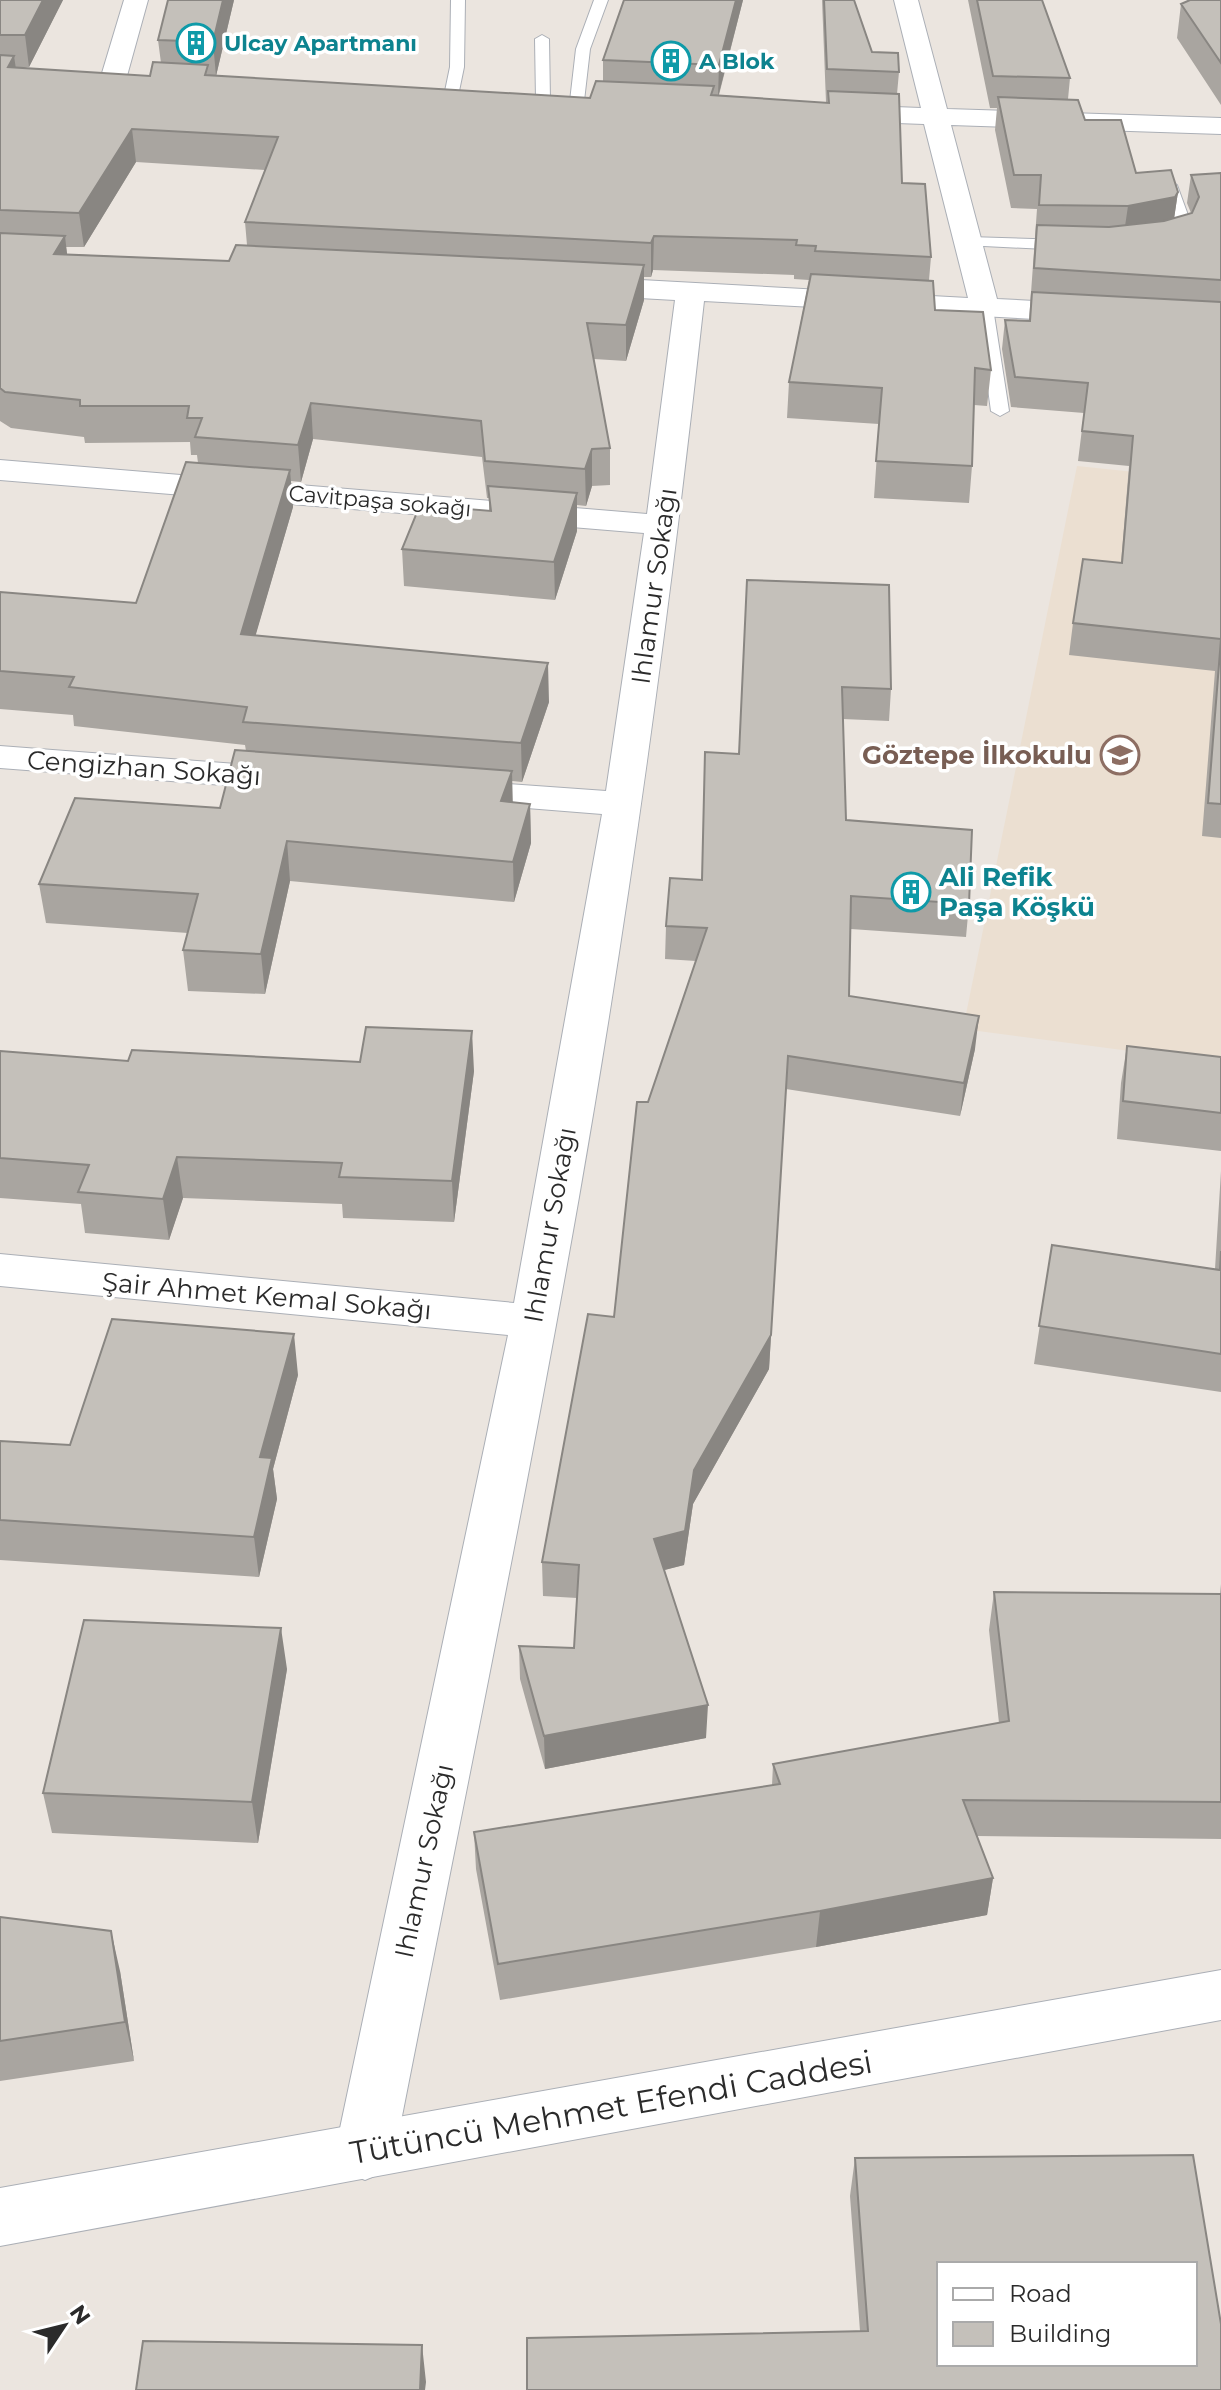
<svg xmlns="http://www.w3.org/2000/svg" width="1221" height="2390" viewBox="0 0 1221 2390" font-family="Montserrat,sans-serif">
	<rect width="100%" height="100%" fill="#ebe5df"/>
	<path fill="#ebdfd1" d="M 1077,466 L 1221,481 L 1221,1063 L 963,1029 Z"/>
	<g fill="none" stroke-linecap="round" stroke-linejoin="round">
		<g stroke="#abafb6" stroke-width="2">
			<path id="lane" d="M 451,0 L 465,0 L 464,67 L 458,96 L 451,100 L 444,96 L 450,67 Z
				M 594,0 L 608,0 L 590,49 L 584,101 L 577,105 L 570,101 L 576,49 Z
				M 542,35 L 549,39 L 550,100 L 543,104 L 536,100 L 535,39 Z
				M 1170,181 L 1177,185 L 1192,226 L 1185,240 L 1170,247 L 1162,242 L 1173,234 L 1176,226 L 1163,185 Z
				M 969,237 L 1066,240 L 1074,245 L 1066,250 L 964,245 L 961,242 Z
				M 985,303 L 993,308 L 1009,411 L 1000,416 L 991,411 L 977,308 Z"/>
		</g>
		<g stroke="#abafb6" stroke-width="2">
			<path id="street" d="M 124,0 L 148,0 L 125,83 L 112,91 L 99,83 Z
				M 894,0 L 918,0 L 947,109 L 1221,118 L 1221,134 L 951,125 L 997,299 L 1092,304 L 1102,307 L 1107,313 L 1102,319 L 1092,322 L 704,301 C 671,601 631,899 579,1197 C 523,1516 457,1834 395,2152 L 386,2171 L 365,2180 L 344,2171 L 335,2152 L 508,1335 L 0,1286 L 0,1254 L 514,1303 L 602,814 L 453,802 L 440,799 L 434,791 L 440,783 L 453,780 L 606,791 L 644,533 L 0,480 L 0,460 L 647,514 L 675,300 L 586,295 L 576,292 L 571,286 L 576,280 L 586,277 L 968,298 L 924,124 L 842,121 L 833,119 L 829,113 L 833,107 L 842,105 L 921,108 Z
				M 0,746 L 289,768 L 302,771 L 308,779 L 302,787 L 289,790 L 0,768 Z"/>
		</g>
		<g stroke="#abafb6" stroke-width="2">
			<path id="secondary" d="M 1221,1970 L 1221,2020 L 0,2246 L 0,2188 Z"/>
		</g>
		<use href="#lane" fill="#fff" fill-rule="evenodd"/>
		<use href="#street" fill="#fff" fill-rule="evenodd"/>
		<use href="#secondary" fill="#fff" fill-rule="evenodd"/>
	</g>
	<path fill="#a9a5a0" fill-rule="evenodd" d="M 0,0 L 63,0 L 29,67 L 16,68 L 150,76 L 161,63 L 158,40 L 234,0 L 216,76 L 590,98 L 603,81 L 603,60 L 624,0 L 743,0 L 719,95 L 828,103 L 826,102 L 822,0 L 854,0 L 872,52 L 899,72 L 897,94 L 902,183 L 931,257 L 929,280 L 935,310 L 991,370 L 987,406 L 974,405 L 972,466 L 969,503 L 874,498 L 879,424 L 787,418 L 789,382 L 809,280 L 794,279 L 794,275 L 653,270 L 651,277 L 644,277 L 644,300 L 626,361 L 594,359 L 610,448 L 610,485 L 592,486 L 586,506 L 577,505 L 577,531 L 555,600 L 404,586 L 402,549 L 489,511 L 489,498 L 487,498 L 482,457 L 313,439 L 301,482 L 291,481 L 293,507 L 255,636 L 549,702 L 522,782 L 512,781 L 512,802 L 530,804 L 531,843 L 514,902 L 290,881 L 265,994 L 188,991 L 183,950 L 188,933 L 46,923 L 39,884 L 220,808 L 246,751 L 245,745 L 74,726 L 73,715 L 0,709 L 0,592 L 136,603 L 198,463 L 197,455 L 191,455 L 190,442 L 85,443 L 84,437 L 11,428 L 0,421 ZM 136,162 L 265,170 L 245,222 L 247,245 L 229,261 L 67,254 L 66,247 L 84,247 Z
		M 968,0 L 1042,0 L 1070,78 L 1068,99 L 1085,120 L 1136,173 L 1178,192 L 1174,218 L 1191,213 L 1187,203 L 1191,175 L 1221,173 L 1221,838 L 1202,836 L 1215,671 L 1069,655 L 1073,623 L 1121,563 L 1129,466 L 1078,461 L 1084,413 L 1011,407 L 1002,349 L 1005,320 L 1029,321 L 1037,209 L 1011,208 L 995,130 L 997,108 L 990,108 Z
		M 1221,0 L 1221,105 L 1177,38 L 1181,4 Z
		M 747,580 L 891,689 L 889,721 L 843,719 L 846,820 L 969,904 L 966,937 L 851,929 L 849,996 L 975,1049 L 960,1116 L 786,1089 L 769,1369 L 693,1504 L 684,1565 L 664,1570 L 706,1738 L 545,1769 L 520,1679 L 519,1646 L 574,1648 L 577,1598 L 543,1596 L 542,1562 L 614,1317 L 648,1102 L 696,961 L 665,959 L 666,926 L 702,880 L 739,754 Z
		M 1127,1046 L 1221,1057 L 1221,1151 L 1117,1139 L 1121,1083 Z
		M 0,1051 L 128,1061 L 474,1071 L 454,1222 L 343,1218 L 342,1204 L 183,1198 L 169,1240 L 85,1233 L 81,1204 L 0,1198 Z
		M 1221,1171 L 1221,1392 L 1034,1364 L 1052,1245 L 1215,1269 Z
		M 298,1375 L 273,1469 L 277,1499 L 259,1577 L 0,1560 L 0,1441 L 70,1445 Z
		M 1221,1584 L 1221,1839 L 977,1836 L 993,1878 L 987,1915 L 816,1947 L 500,2000 L 476,1869 L 474,1832 L 772,1786 L 773,1764 L 999,1723 L 989,1630 L 994,1592 L 1220,1594 Z
		M 287,1669 L 258,1843 L 52,1833 L 43,1793 Z
		M 0,1917 L 120,1971 L 134,2061 L 0,2081 Z
		M 855,2158 L 1221,2324 L 860,2331 L 850,2196 Z"/>
	<path fill="#898682" d="M 43,0 L 63,0 L 29,67 L 25,35 Z
		M 223,0 L 234,0 L 216,76 L 213,42 Z
		M 736,0 L 743,0 L 718,97 L 719,65 Z
		M 14,56 L 19,89 L 8,67 Z
		M 132,129 L 136,162 L 84,247 L 79,213 Z
		M 1178,192 L 1173,226 L 1123,240 L 1128,206 Z
		M 65,236 L 69,271 L 54,254 Z
		M 654,236 L 653,270 L 651,277 L 651,243 Z
		M 644,265 L 644,300 L 626,361 L 626,325 Z
		M 311,403 L 313,439 L 301,482 L 298,445 Z
		M 592,449 L 592,486 L 586,506 L 585,469 Z
		M 290,470 L 293,507 L 245,672 L 241,634 Z
		M 577,493 L 577,531 L 555,600 L 554,562 Z
		M 548,663 L 549,702 L 522,782 L 521,743 Z
		M 512,771 L 513,810 L 501,801 Z
		M 530,804 L 531,843 L 514,902 L 513,862 Z
		M 287,841 L 290,881 L 265,994 L 261,954 Z
		M 979,1016 L 975,1049 L 960,1116 L 964,1083 Z
		M 472,1031 L 474,1071 L 454,1222 L 452,1181 Z
		M 788,1056 L 769,1369 L 693,1504 L 684,1565 L 653,1573 L 654,1539 L 694,1470 Z
		M 177,1157 L 183,1198 L 169,1240 L 163,1199 Z
		M 294,1334 L 298,1375 L 273,1469 L 277,1499 L 259,1577 L 254,1537 L 260,1457 Z
		M 281,1628 L 287,1669 L 258,1843 L 252,1802 Z
		M 708,1705 L 706,1738 L 545,1769 L 544,1736 Z
		M 993,1878 L 987,1915 L 816,1947 L 820,1911 Z
		M 111,1931 L 120,1971 L 134,2061 L 125,2022 Z
		M 422,2345 L 426,2382 L 425,2390 L 420,2390 Z"/>
	<path fill="#c4c0ba" stroke="#898682" stroke-width="2" fill-rule="evenodd" d="M 0,0 L 43,0 L 25,35 L 0,35 Z
		M 168,0 L 223,0 L 213,42 L 158,40 Z
		M 624,0 L 736,0 L 719,65 L 603,60 Z
		M 824,0 L 854,0 L 872,52 L 898,53 L 899,72 L 827,69 Z
		M 977,0 L 1042,0 L 1070,78 L 993,76 Z
		M 1190,0 L 1221,0 L 1221,63 L 1181,4 Z
		M 0,55 L 14,56 L 8,67 L 150,76 L 153,62 L 208,65 L 205,75 L 590,98 L 596,81 L 714,86 L 711,95 L 829,103 L 828,91 L 899,94 L 902,183 L 925,184 L 931,257 L 815,251 L 816,246 L 796,245 L 797,240 L 654,236 L 651,243 L 245,222 L 278,137 L 132,129 L 79,213 L 0,210 Z
		M 998,97 L 1078,100 L 1085,120 L 1121,120 L 1136,173 L 1171,170 L 1178,192 L 1175,197 L 1128,206 L 1039,205 L 1041,175 L 1014,175 Z
		M 1221,173 L 1221,280 L 1034,268 L 1037,225 L 1109,227 L 1164,221 L 1192,213 L 1199,197 L 1191,175 Z
		M 0,233 L 65,236 L 54,254 L 229,261 L 236,245 L 644,265 L 626,325 L 587,323 L 610,448 L 592,449 L 585,469 L 485,461 L 481,421 L 311,403 L 298,445 L 195,437 L 202,418 L 187,418 L 189,406 L 80,406 L 80,400 L 5,392 L 0,388 Z
		M 811,274 L 933,281 L 935,310 L 983,312 L 991,370 L 975,368 L 972,466 L 876,461 L 882,388 L 789,382 Z
		M 1032,292 L 1221,302 L 1221,804 L 1208,803 L 1221,639 L 1073,623 L 1083,559 L 1122,563 L 1133,436 L 1082,431 L 1088,383 L 1015,377 L 1005,320 L 1030,321 Z
		M 186,462 L 290,470 L 241,634 L 548,663 L 521,743 L 243,722 L 247,707 L 69,687 L 74,677 L 0,671 L 0,592 L 136,603 Z
		M 488,486 L 577,493 L 554,562 L 402,549 L 420,505 L 491,511 Z
		M 747,580 L 889,585 L 891,689 L 842,687 L 846,820 L 972,830 L 969,904 L 851,896 L 849,996 L 979,1016 L 964,1083 L 788,1056 L 771,1335 L 694,1470 L 685,1531 L 654,1539 L 708,1705 L 544,1736 L 519,1646 L 574,1648 L 579,1565 L 542,1562 L 588,1314 L 614,1317 L 637,1102 L 648,1102 L 707,928 L 666,926 L 670,878 L 702,880 L 705,752 L 739,754 Z
		M 235,750 L 512,771 L 501,801 L 530,804 L 513,862 L 287,841 L 261,954 L 183,950 L 198,894 L 39,884 L 75,798 L 220,808 Z
		M 366,1027 L 472,1031 L 452,1181 L 339,1177 L 342,1163 L 177,1157 L 163,1199 L 78,1192 L 89,1165 L 0,1158 L 0,1051 L 128,1061 L 132,1050 L 360,1062 Z
		M 1127,1046 L 1221,1057 L 1221,1113 L 1123,1101 Z
		M 1052,1245 L 1220,1270 L 1221,1251 L 1221,1354 L 1039,1326 Z
		M 112,1319 L 294,1334 L 260,1457 L 272,1458 L 254,1537 L 0,1520 L 0,1441 L 70,1445 Z
		M 994,1592 L 1221,1594 L 1221,1802 L 963,1800 L 993,1878 L 820,1911 L 498,1964 L 474,1832 L 780,1784 L 773,1764 L 1009,1721 Z
		M 84,1620 L 281,1628 L 252,1802 L 43,1793 Z
		M 0,1917 L 111,1931 L 125,2022 L 0,2041 Z
		M 1193,2155 L 1221,2324 L 1221,2390 L 527,2390 L 527,2338 L 868,2331 L 855,2158 ZM 939,2264 L 1195,2264 L 1195,2364 L 939,2364 Z
		M 143,2341 L 422,2345 L 420,2390 L 136,2390 Z"/>
	<defs>
		<g id="building-ring" transform="scale(2)"><circle r="9.5" fill="#fff" stroke="#0f9aa8" stroke-width="1.5"/><path d="M-4-6H4V6H1V3H-1V6H-4ZM-2.5-4.3h1.7v1.8h-1.7ZM.8-4.3h1.7v1.8H.8ZM-2.5-1h1.7V.8h-1.7ZM.8-1h1.7V.8H.8Z" fill="#0f9aa8"/></g>
		<g id="school-ring" transform="scale(2)"><circle r="9.5" fill="#fff" stroke="#8d6e63" stroke-width="1.5"/><path d="M0-5L7-2L0 1L-7-2ZM-4 1L0 2.5L4 1V4Q0 6-4 4Z" fill="#8d6e63"/></g>
	</defs>
	<g fill-rule="evenodd">
		<use href="#building-ring" x="196" y="43"/>
		<use href="#building-ring" x="671" y="61"/>
		<use href="#school-ring" x="1120" y="755"/>
		<use href="#building-ring" x="911" y="892"/>
	</g>
	<g text-anchor="middle" dominant-baseline="central" stroke-width="7" stroke-linejoin="round" paint-order="stroke">
		<g font-size="22" font-weight="bold" fill="#0d838f" stroke="#fff" text-anchor="start">
			<text x="224" y="43">Ulcay Apartmanı</text>
			<text x="699" y="61">A Blok</text>
		</g>
		<g font-size="22" fill="#2b2b2b" stroke="#fff">
			<text transform="translate(380 501) rotate(5)">Cavitpaşa sokağı</text>
		</g>
		<g font-size="26" fill="#2b2b2b" stroke="#fff">
			<text transform="translate(654 586) rotate(-82)">Ihlamur Sokağı</text>
			<text transform="translate(144 768) rotate(4)">Cengizhan Sokağı</text>
			<text transform="translate(550 1225) rotate(-80)">Ihlamur Sokağı</text>
			<text transform="translate(267 1296) rotate(5)">Şair Ahmet Kemal Sokağı</text>
			<text transform="translate(424 1861) rotate(-78)">Ihlamur Sokağı</text>
		</g>
		<g font-size="26" font-weight="bold" fill="#785e54" stroke="#fff" text-anchor="end">
			<text x="1092" y="755">Göztepe İlkokulu</text>
		</g>
		<g font-size="26" font-weight="bold" fill="#0d838f" stroke="#fff" text-anchor="start">
			<text x="939" y="877">Ali Refik<tspan x="939" dy="30">Paşa Köşkü</tspan></text>
		</g>
		<g font-size="32" fill="#2b2b2b" stroke="#fff">
			<text transform="translate(611 2107) rotate(-10)">Tütüncü Mehmet Efendi Caddesi</text>
		</g>
	</g>
	<rect x="937" y="2262" width="260" height="104" fill="#ffffff" stroke="#aaaaaa" stroke-width="2"/>
	<rect x="953" y="2288" width="40" height="12" fill="#ffffff" stroke="#aaaaaa" stroke-width="2"/>
	<text x="1009" y="2302" font-size="24" fill="#2b2b2b">Road</text>
	<rect x="953" y="2322" width="40" height="24" fill="#c4c0ba" stroke="#aaaaaa" stroke-width="2"/>
	<text x="1009" y="2342" font-size="24" fill="#2b2b2b">Building</text>
	<g transform="translate(64 2326) rotate(55)" stroke="#ffffff" stroke-width="6" paint-order="stroke">
	<path d="M0-6L14 30L0 20L-14 30Z" fill="#2b2b2b"/>
	<text y="-12" font-size="22" font-weight="bold" text-anchor="middle" fill="#2b2b2b">N</text>
	</g>
</svg>
